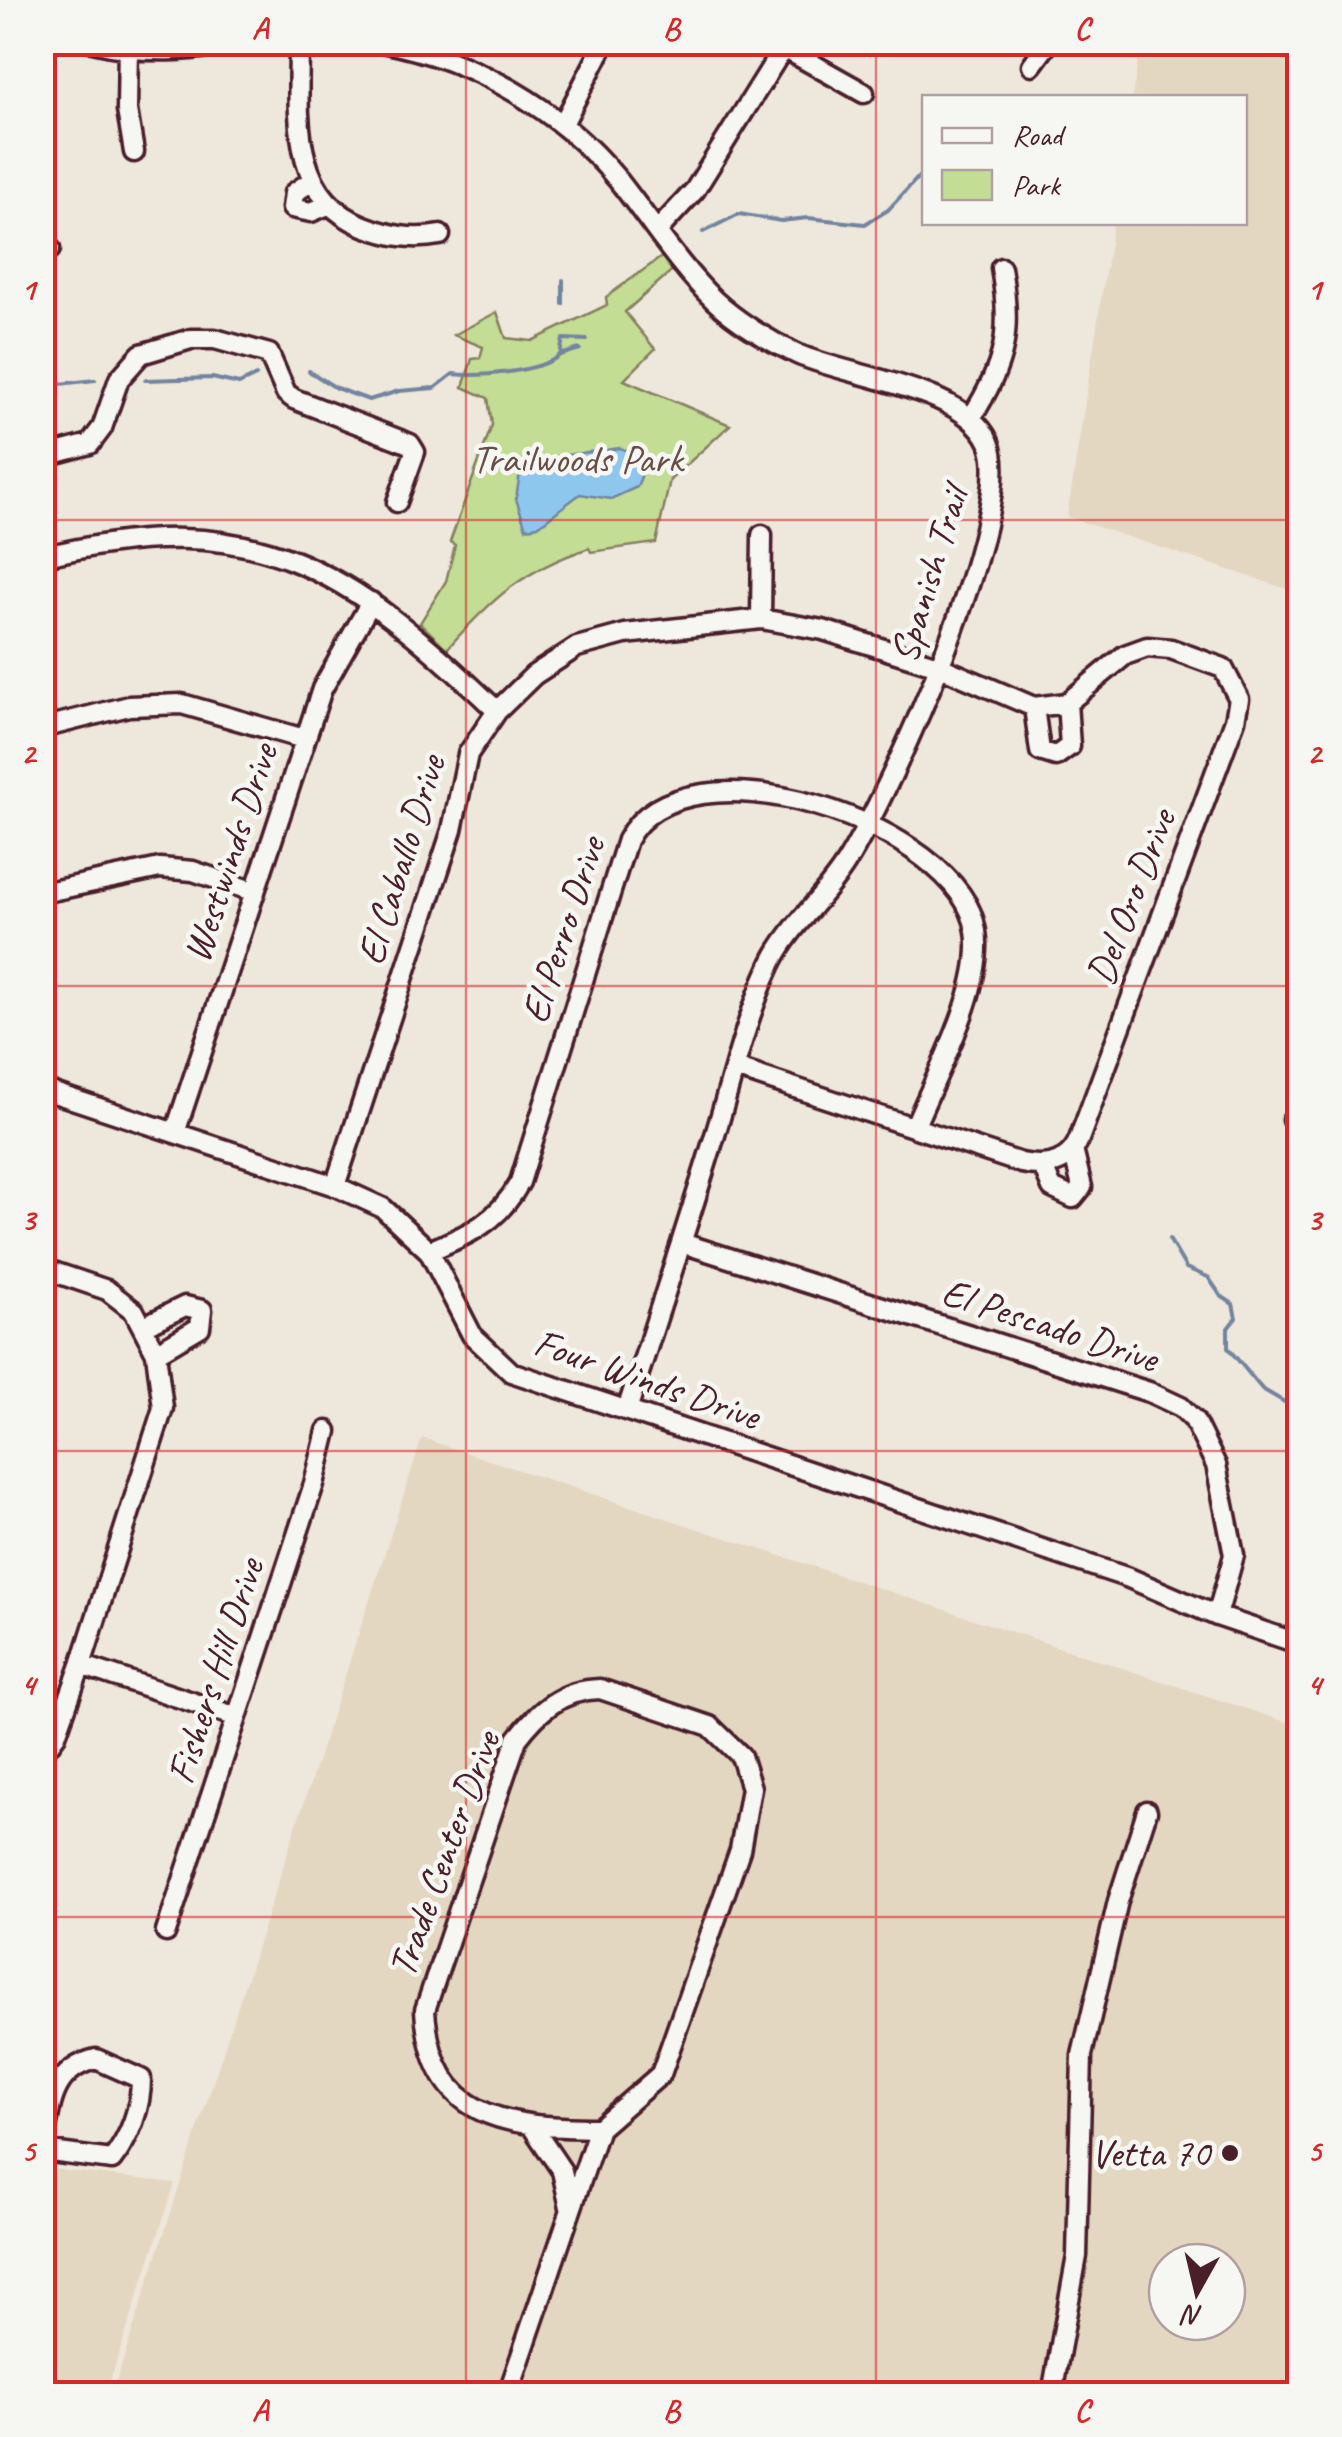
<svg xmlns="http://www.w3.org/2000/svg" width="1342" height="2437" viewBox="0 0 1342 2437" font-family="Caveat,sans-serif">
	<rect width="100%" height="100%" fill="#eee8dc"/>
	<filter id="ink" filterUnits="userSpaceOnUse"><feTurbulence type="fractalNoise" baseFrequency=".01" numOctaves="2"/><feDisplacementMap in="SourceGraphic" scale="20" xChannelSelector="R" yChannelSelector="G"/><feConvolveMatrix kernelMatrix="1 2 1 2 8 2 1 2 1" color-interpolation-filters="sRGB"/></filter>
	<g filter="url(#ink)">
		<path fill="#e4d7c1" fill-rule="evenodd" d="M 1141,42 L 1299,43 L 1299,593 L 1067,517 L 1113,223 L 1244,222 L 1244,98 L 1132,97 Z
			M 422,1438 L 1299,1726 L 1299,2394 L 112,2394 ZM 1167,2262 L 1227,2262 L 1227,2322 L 1167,2322 Z
			M 43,2168 L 175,2183 L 106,2394 L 43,2394 Z"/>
		<path fill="#c3dd94" stroke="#867e60" stroke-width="2.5" d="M 667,253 L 677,266 L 625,312 L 655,349 L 624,380 L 730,425 L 670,480 L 656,543 L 591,552 L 589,548 C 524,570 493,597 447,649 L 420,623 L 446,581 L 455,545 L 450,542 L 492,425 L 488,398 L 463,387 L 472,359 L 480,358 L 483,347 L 454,335 L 497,312 L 506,338 L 532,341 L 607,305 L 606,297 Z"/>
		<path fill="#8ec7ed" stroke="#73849f" stroke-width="2.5" d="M 620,448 L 641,456 L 644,469 L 637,487 L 611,499 L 580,494 L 538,526 L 526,528 L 516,499 L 521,466 L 536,459 Z"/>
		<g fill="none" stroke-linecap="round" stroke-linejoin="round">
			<path stroke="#73849f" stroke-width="4" d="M 703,232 L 739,214 L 781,221 L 808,218 L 865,224 L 888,210 L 924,171
				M 563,280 L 563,304
				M 560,355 L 580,349
				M 309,371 L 336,388 L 369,400 L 399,391 L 435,388 L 453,374 C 479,377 540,372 560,355 L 563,339 L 587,340
				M 145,380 L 212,378 L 239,384 L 256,376
				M 42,386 L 95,380
				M 1169,1239 L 1186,1268 L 1208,1277 L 1221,1296 L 1233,1304 L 1236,1318 L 1228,1328 L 1228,1348 L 1262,1389 L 1300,1411"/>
			<g stroke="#4a1f2b" stroke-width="25">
				<path id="minor" d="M 93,42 C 145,55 192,51 244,42
					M 128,42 L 127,110 L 134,152
					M 299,42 C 299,110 288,197 364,226 C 390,236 412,240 440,235
					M 382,42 C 474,60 558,107 618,180 C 649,219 678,265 714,300 C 736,321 769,341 797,354 C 848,377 964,387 989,442 C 1019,511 888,796 846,863 C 825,897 788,928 771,964 C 746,1017 732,1079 715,1135 C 687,1227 657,1318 627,1410
					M 784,48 L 864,93
					M 1032,65 L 1049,42
					M 563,124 L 605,42
					M 310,182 L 294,193 L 292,208 L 311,212 L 328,205
					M 658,230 L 695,190 L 787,42
					M 42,252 L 50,249
					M 971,418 C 1006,364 1012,331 1001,268
					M 42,457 L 90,444 L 102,428 L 119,379 L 141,354 L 191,339 L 215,339 L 269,354 L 286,393 L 294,399 L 410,444 L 415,452 L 397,502
					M 42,557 C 255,505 347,567 497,711
					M 761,619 L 762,535
					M 1034,707 L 1040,751 L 1056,756 L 1070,746 L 1067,703
					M 42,728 L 129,706 L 182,704 L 304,739
					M 42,893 L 160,868 L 193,871 L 255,892
					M 42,1089 L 335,1186 L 383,1208 L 429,1251 L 472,1335 L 511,1372 L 1129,1578 L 1217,1616 L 1300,1644
					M 1300,1109 L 1292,1120 L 1300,1131
					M 175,1133 L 322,689 L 371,602
					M 1043,1166 L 1052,1188 L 1073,1198 L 1082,1187 L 1073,1150
					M 335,1186 L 452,830 L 468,754 L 497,711 L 534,675 L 577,647 L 625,634 L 761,619 L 823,630 L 938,666 L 1034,707 L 1067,703 L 1125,655 L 1147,647 L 1171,649 L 1223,668 L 1239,699 L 1235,720 L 1079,1139 C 1069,1165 1045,1168 1021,1163 L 735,1068
					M 682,1243 L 1149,1392 L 1181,1407 L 1194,1420 L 1216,1465 L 1234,1555 L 1217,1616
					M 429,1251 C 470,1234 498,1222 520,1182 L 627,840 C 684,732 961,826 976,931 C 985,987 936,1074 915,1126
					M 42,1268 L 107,1290 L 134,1311 L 156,1353 L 163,1408 L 81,1665 L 56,1735 L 42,1754
					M 144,1326 L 185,1306 L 202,1310 L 200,1327 L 156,1353
					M 81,1665 L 237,1717
					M 600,1689 L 710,1726 L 741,1756 L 751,1788 L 740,1850 L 661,2074 L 599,2128 C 505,2127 432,2120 425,2010 L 517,1739 C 539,1710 562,1690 600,1689 Z
					M 166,1932 L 314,1484 L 327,1431
					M 96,2059 L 141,2079 C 141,2108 130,2137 112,2160 L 43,2151 C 50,2110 49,2070 96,2059 Z
					M 533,2128 L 562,2171 L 570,2207
					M 508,2394 L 599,2128
					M 1052,2394 L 1077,2256 L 1082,2055 L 1118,1901 L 1147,1811"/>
			</g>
			<use href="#minor" stroke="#f6f6f2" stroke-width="18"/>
		</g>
	</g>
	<path fill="none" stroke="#d62828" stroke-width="2.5" stroke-opacity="0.55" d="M 466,42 L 466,2394M 876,42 L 876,2394M 42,520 L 1300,520M 42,986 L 1300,986M 42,1451 L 1300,1451M 42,1917 L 1300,1917"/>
	<circle fill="#4a1f2b" stroke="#f6f6f2" stroke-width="4" cx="1230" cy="2153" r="10"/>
	<g text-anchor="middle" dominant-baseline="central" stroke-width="9" stroke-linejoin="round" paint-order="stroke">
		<g font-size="40" fill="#684e45" stroke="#f6f6f2">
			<text x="577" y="459">Trailwoods Park</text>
		</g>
		<g font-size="40" fill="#4a1f2b" stroke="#f6f6f2">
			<text transform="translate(929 575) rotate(-73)">Spanish Trail</text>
			<text transform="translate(230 853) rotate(-72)">Westwinds Drive</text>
			<text transform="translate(401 860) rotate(-73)">El Caballo Drive</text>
			<text transform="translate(1131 897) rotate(-69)">Del Oro Drive</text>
			<text transform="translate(563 930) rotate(-72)">El Perro Drive</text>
			<text transform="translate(1050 1325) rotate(18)">El Pescado Drive</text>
			<text transform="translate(647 1379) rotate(19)">Four Winds Drive</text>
			<text transform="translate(215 1671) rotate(-72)">Fishers Hill Drive</text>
			<text transform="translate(444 1854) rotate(-70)">Trade Center Drive</text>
		</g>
		<g font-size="40" fill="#4a1f2b" stroke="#f6f6f2" text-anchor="end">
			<text x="1210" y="2153">Vetta 70</text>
		</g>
	</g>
	<rect width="1342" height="2437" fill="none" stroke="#f6f6f2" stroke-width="110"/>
	<rect x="922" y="95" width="325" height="130" fill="#f6f6f2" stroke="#b1a0a2" stroke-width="2.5"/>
	<rect x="942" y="128" width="50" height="15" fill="#f6f6f2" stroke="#b1a0a2" stroke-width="2.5"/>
	<text x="1012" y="145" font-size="30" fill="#4a1f2b">Road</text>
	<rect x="942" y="170" width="50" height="30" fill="#c3dd94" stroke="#b1a0a2" stroke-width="2.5"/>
	<text x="1012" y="195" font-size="30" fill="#4a1f2b">Park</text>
	<g transform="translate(1197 2292) rotate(188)"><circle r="48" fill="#f6f6f2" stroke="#b1a0a2" stroke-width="2.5"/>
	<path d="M0-8L18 38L0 25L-18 38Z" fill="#4a1f2b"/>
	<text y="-15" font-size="28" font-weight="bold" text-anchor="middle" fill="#4a1f2b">N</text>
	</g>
	<rect x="55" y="55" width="1232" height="2327" fill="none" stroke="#d62828" stroke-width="4"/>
	<g font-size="32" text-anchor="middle" font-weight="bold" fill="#d62828">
		<text x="260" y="39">A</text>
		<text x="671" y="39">B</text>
		<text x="1082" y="39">C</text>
		<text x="28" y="299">1</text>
		<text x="1314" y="299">1</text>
		<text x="28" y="764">2</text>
		<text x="1314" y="764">2</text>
		<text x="28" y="1230">3</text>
		<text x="1314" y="1230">3</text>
		<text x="28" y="1695">4</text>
		<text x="1314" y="1695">4</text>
		<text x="28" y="2161">5</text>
		<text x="1314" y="2161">5</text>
		<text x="260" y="2421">A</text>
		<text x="671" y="2421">B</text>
		<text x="1082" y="2421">C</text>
	</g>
</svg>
